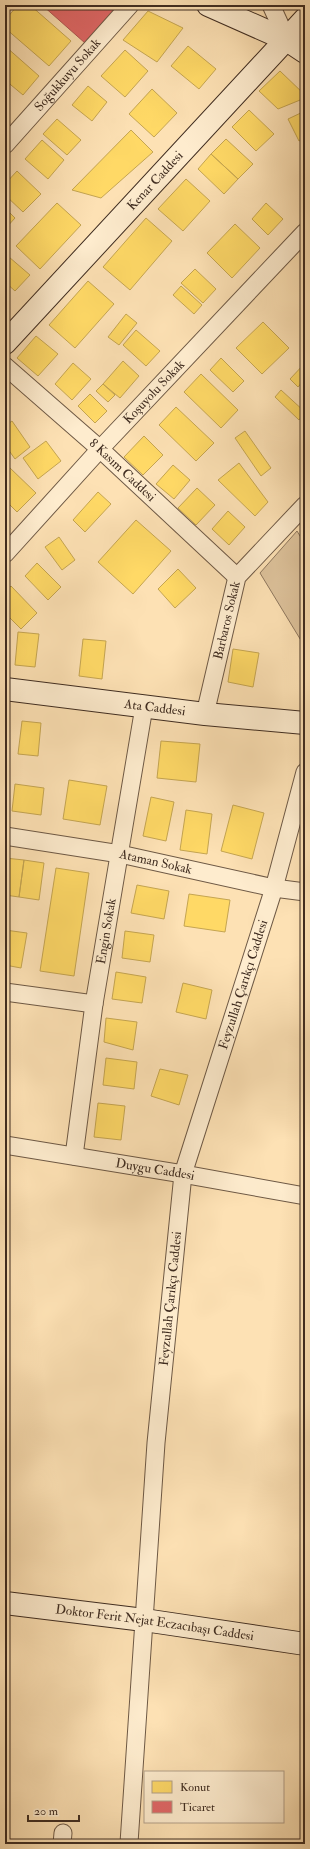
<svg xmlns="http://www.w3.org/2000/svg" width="310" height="1849" viewBox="0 0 310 1849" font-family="'IM FELL Double Pica',serif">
	<rect width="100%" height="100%" fill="#fde1b4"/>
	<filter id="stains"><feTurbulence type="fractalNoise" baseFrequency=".005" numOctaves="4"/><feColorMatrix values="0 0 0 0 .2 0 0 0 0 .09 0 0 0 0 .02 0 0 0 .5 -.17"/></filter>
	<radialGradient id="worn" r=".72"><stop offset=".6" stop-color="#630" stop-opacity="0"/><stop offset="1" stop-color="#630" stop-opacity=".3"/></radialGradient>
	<path fill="#ddc29b" stroke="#8e775e" d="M 297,531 L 305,544 L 305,647 L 260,573 Z"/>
	<path fill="#ffd966" stroke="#c5a551" d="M 18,5 L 30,5 L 71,41 L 49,66 L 5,28 L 5,20 Z
		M 148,11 L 183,28 L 157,62 L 123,40 Z
		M 5,46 L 39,76 L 23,95 L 5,80 Z
		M 188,46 L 216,69 L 199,89 L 171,66 Z
		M 125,50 L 148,71 L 125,97 L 101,76 Z
		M 280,71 L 305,95 L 305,98 L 278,109 L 259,91 Z
		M 88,86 L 107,102 L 92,121 L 72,105 Z
		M 152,89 L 177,113 L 154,137 L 129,114 Z
		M 249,110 L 274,134 L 256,151 L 232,127 Z
		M 305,111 L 305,138 L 299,141 L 288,119 Z
		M 57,119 L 81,140 L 67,155 L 43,134 Z
		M 131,130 L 153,152 L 101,198 L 72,190 Z
		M 226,139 L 253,164 L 238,179 L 211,154 Z
		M 42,140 L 64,160 L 48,179 L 25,159 Z
		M 211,154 L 238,179 L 224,194 L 198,169 Z
		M 17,171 L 41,194 L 23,212 L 5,195 L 5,184 Z
		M 186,179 L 210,201 L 183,231 L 158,209 Z
		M 57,203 L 81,225 L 40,269 L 16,246 Z
		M 266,203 L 283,219 L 268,235 L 252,219 Z
		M 5,208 L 15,218 L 5,229 Z
		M 146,218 L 172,241 L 130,290 L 103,267 Z
		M 235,224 L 260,248 L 232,278 L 207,253 Z
		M 9,257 L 30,275 L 15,291 L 5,282 L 5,261 Z
		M 195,269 L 216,289 L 203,303 L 181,283 Z
		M 88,281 L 114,304 L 75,348 L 49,325 Z
		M 181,286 L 202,305 L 194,314 L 173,295 Z
		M 126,314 L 137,323 L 119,345 L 108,337 Z
		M 263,322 L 289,348 L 262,374 L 236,348 Z
		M 136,330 L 160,351 L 146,366 L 123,345 Z
		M 36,336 L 58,354 L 38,376 L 17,358 Z
		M 221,358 L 244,381 L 233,392 L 210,370 Z
		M 123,361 L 139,376 L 120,398 L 103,384 Z
		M 73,363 L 91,379 L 72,400 L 55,384 Z
		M 305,363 L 305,379 L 298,387 L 290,379 Z
		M 201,374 L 238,410 L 221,428 L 184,392 Z
		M 103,384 L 115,395 L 108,402 L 96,391 Z
		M 281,390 L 305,412 L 299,420 L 275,397 Z
		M 90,394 L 107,411 L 95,423 L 78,406 Z
		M 176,407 L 214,443 L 196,461 L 159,425 Z
		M 12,421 L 30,447 L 15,459 L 5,445 L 5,426 Z
		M 245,431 L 271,468 L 261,476 L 235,438 Z
		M 144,436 L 163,455 L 143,475 L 124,457 Z
		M 46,441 L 61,461 L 38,479 L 23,458 Z
		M 239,463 L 268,502 L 255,516 L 218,480 Z
		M 173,465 L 190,480 L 174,499 L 156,484 Z
		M 9,467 L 36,493 L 17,512 L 5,500 L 5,472 Z
		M 197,488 L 215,505 L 196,525 L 178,508 Z
		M 98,492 L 111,504 L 85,532 L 73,520 Z
		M 228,511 L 245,527 L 229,545 L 212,529 Z
		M 136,520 L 171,551 L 133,594 L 98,562 Z
		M 59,537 L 75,560 L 62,570 L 45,547 Z
		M 37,563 L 61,587 L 48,600 L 25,576 Z
		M 178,569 L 196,588 L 175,608 L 158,589 Z
		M 11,586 L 37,613 L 21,629 L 5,613 L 5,592 Z
		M 18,632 L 39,634 L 35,667 L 15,665 Z
		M 83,639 L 106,641 L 102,679 L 79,676 Z
		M 233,649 L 259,653 L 253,687 L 228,682 Z
		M 22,721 L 41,723 L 38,756 L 18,754 Z
		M 161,741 L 200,744 L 196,782 L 157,778 Z
		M 69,780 L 107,786 L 100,825 L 63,819 Z
		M 15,784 L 44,788 L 41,815 L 12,811 Z
		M 151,797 L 174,802 L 166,841 L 143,836 Z
		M 233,805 L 264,813 L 252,859 L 221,851 Z
		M 186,810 L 212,814 L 207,854 L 180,850 Z
		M 5,858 L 24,860 L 19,897 L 5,895 Z
		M 24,860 L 44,863 L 39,900 L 19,897 Z
		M 56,868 L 89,873 L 74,976 L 40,971 Z
		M 137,885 L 169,891 L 164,919 L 131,913 Z
		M 189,894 L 230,900 L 225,932 L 184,926 Z
		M 5,930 L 27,933 L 21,968 L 5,965 Z
		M 125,931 L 154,935 L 150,962 L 122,958 Z
		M 116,972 L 146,977 L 142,1003 L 112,999 Z
		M 183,983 L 212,990 L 206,1019 L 176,1012 Z
		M 106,1018 L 137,1022 L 133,1050 L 104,1042 Z
		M 106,1058 L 137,1062 L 134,1089 L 103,1085 Z
		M 160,1069 L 188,1075 L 179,1105 L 151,1096 Z
		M 98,1103 L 125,1106 L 121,1140 L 94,1137 Z"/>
	<path fill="#e06666" stroke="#b05551" d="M 42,5 L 111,5 L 118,11 L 85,43 Z"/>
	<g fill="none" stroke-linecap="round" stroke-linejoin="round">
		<g stroke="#6e5945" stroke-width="19">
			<g id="street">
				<path d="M 271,5 L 287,40"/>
				<path id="s1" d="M 5,145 L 130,5"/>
				<path id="s2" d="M 5,366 L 100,449 L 237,577"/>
				<path id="s3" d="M 5,554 L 100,449 L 305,232"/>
				<path id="s4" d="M 205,714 L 237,577 L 305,505"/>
				<path id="s5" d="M 5,836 L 120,854 L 274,888 L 305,892"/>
				<path d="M 5,992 L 94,1004"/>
				<path id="s6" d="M 5,1145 L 183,1174 L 305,1196"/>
				<path id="s7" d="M 74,1156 L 94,1004 L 144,707"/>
				<path id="s8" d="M 129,1843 L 156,1443 L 183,1174 L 274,888 L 305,772"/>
				<path d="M 62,1844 L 63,1833"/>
			</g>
		</g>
		<g stroke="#3f2c20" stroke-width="24">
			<g id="secondary">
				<path d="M 208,5 L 287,40 L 305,52"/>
				<path id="s9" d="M 5,343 L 305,19"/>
				<path id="s10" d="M 5,689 L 205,714 L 305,723"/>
				<path id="s11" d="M 5,1603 L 144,1620 L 305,1644"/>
			</g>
		</g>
		<use href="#street" stroke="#feecce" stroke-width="17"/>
		<use href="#secondary" stroke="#feecce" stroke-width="22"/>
	</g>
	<g text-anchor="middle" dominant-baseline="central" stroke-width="4" stroke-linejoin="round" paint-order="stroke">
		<g font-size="13" fill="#3f2c20" stroke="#feecce">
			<text stroke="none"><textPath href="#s1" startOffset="94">Soğukkuyu Sokak</textPath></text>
			<text stroke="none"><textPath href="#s9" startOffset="221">Kenar Caddesi</textPath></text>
			<text stroke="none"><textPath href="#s3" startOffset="220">Koşuyolu Sokak</textPath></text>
			<text stroke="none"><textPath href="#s2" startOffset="157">8 Kasım Caddesi</textPath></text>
			<text stroke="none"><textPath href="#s4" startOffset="96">Barbaros Sokak</textPath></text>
			<text stroke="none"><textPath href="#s10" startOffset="151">Ata Caddesi</textPath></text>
			<text stroke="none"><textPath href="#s5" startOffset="153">Ataman Sokak</textPath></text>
			<text stroke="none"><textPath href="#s7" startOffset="227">Engin Sokak</textPath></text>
			<text stroke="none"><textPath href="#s8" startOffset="870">Feyzullah Çarıkçı Caddesi</textPath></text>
			<text stroke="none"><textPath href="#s6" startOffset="152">Duygu Caddesi</textPath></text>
			<text stroke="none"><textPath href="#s8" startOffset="546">Feyzullah Çarıkçı Caddesi</textPath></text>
			<text stroke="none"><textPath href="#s11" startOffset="151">Doktor Ferit Nejat Eczacıbaşı Caddesi</textPath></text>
		</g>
	</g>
	<rect width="310" height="1849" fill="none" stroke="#fde1b4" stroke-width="20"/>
	<rect x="6" y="6" width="298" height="1837" fill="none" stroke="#3f2c20" stroke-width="2"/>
	<rect x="10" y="10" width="290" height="1829" fill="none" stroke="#3f2c20"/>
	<rect x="144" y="1771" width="140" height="52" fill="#feecce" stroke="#b29f88"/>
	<rect x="152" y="1781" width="20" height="12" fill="#ffd966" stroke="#b29f88"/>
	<text x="180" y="1791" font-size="12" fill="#3f2c20">Konut</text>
	<rect x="152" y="1801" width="20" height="12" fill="#e06666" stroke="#b29f88"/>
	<text x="180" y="1811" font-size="12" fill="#3f2c20">Ticaret</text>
	<path d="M28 1815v6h51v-6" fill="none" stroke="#3f2c20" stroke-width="2"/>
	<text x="34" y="1815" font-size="12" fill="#3f2c20" stroke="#feecce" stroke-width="3" paint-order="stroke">20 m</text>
	<rect width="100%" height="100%" filter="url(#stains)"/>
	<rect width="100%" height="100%" fill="url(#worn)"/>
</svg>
